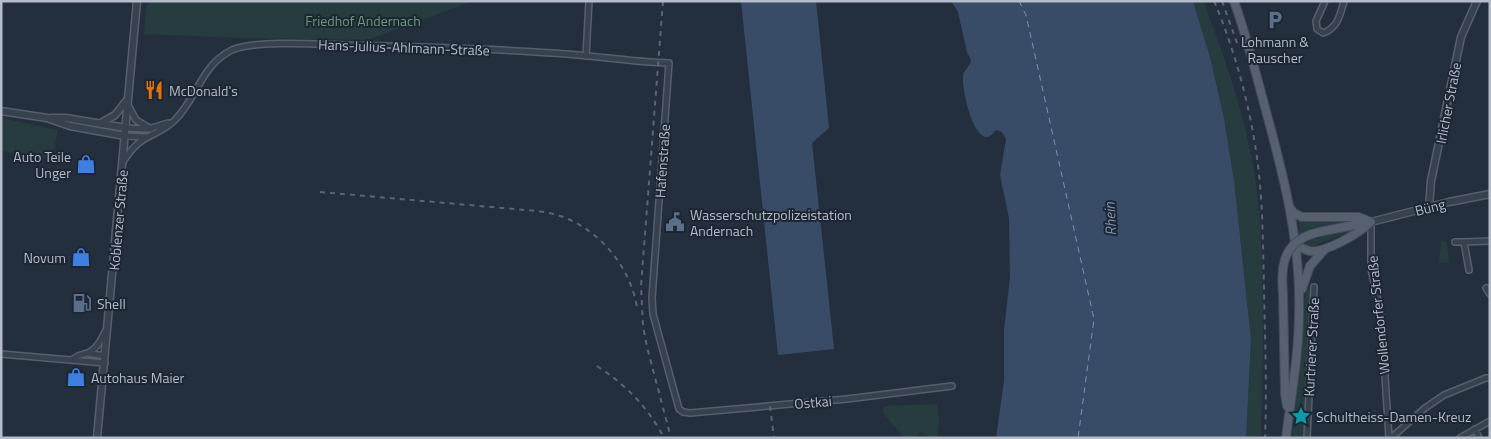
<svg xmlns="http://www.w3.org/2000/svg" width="1491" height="439" viewBox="0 0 1491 439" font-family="'Titillium Web',sans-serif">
	<rect width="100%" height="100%" fill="#242f3e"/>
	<path fill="#263c3f" d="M 152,1 L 473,1 L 368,40 L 240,38 L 144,34 L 146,6 Z
		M 1193,1 L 1203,1 C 1229,68 1253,138 1259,210 C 1265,285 1263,362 1261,438 L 1246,438 L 1251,340 L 1234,180 L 1224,118 L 1210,57 Z
		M 1,118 L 58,130 L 52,159 L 1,151 Z
		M 1298,219 L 1332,221 L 1358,219 L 1359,221 L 1300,234 Z
		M 1361,226 L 1362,227 L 1313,246 L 1303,245 L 1309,240 Z
		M 1441,240 L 1447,242 L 1449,262 L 1439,263 Z
		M 1306,289 L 1312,291 L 1305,438 L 1292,438 Z
		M 937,404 L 939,422 L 937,438 L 931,438 L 920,432 L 915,438 L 904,438 L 883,413 L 884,406 Z"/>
	<path fill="#394c67" d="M 741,1 L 816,1 L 829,128 L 812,143 L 834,349 L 778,355 Z
		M 951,1 L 1193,1 L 1210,57 L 1224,118 L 1234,180 L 1251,340 L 1246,438 L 996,438 L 1004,381 L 1004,330 L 1010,278 L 1009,218 L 1000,175 L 1006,139 L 1002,132 L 996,130 C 993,133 991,137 987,137 C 972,137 962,89 963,77 C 963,70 970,67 971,60 L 967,52 L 958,12 Z"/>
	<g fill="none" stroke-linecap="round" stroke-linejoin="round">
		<path stroke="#7c92b1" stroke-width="1" stroke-dasharray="6 5" stroke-linecap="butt" d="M 1019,1 L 1026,15 L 1094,319 L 1078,438"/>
		<g stroke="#565f6c" stroke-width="8">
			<path id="minor" d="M 1325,1 L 1316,21 L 1317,29 L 1323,33 C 1338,28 1340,15 1344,1
				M 586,56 L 589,1
				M 128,105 L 136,120 L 151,129
				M 126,128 L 148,129 L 168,123
				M 125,136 L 147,137
				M 123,162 C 128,154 133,147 140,142 C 152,133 163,132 175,120 C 197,98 202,64 232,50 C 255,40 317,44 344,45 C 414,47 483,48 552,53 C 591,55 630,62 669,63 L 652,298 L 653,314 L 679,409 L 683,412 L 690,413 L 847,399 L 952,386
				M 1371,222 L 1371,269 L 1381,315 L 1389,438
				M 1455,242 L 1464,242
				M 1469,270 L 1464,242 L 1490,241
				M 1486,288 L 1490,294
				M 87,353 L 105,356
				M 1,354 L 105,363
				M 73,359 C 79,354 81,355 88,353 C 97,349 102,338 106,330
				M 1475,429 L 1479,438
				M 1307,438 L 1314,287
				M 1391,438 L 1425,408 L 1444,395 L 1486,378 L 1490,378
				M 1460,438 L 1490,421"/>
		</g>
		<g stroke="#565f6c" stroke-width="9">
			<path id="tertiary" d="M 1,111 L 47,118 L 70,126 L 125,136
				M 51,118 L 66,118 L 126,128
				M 101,123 L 115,115 L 127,100
				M 1429,207 L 1431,181 L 1461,37 L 1477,1
				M 1371,222 L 1449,202 L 1490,194
				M 97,438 L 137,1"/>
		</g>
		<g stroke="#414a57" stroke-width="10">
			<path id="primary" d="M 1234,1 C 1247,37 1256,74 1266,111 C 1284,177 1301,244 1299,313 C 1299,355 1291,396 1286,438
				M 1290,208 L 1294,213 L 1302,217 L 1359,217 L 1371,222
				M 1319,232 L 1369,222
				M 1296,243 C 1300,247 1304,250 1310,251 C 1326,253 1359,233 1371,222
				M 1302,289 L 1310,266 L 1324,250
				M 1283,293 L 1285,394 L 1287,406"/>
		</g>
		<use href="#minor" stroke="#38414e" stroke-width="5"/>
		<use href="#tertiary" stroke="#38414e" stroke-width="6"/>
		<use href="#primary" stroke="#56606e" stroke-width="8"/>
		<path stroke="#5a6575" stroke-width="2" stroke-dasharray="5 5" stroke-linecap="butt" d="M 663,1 L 641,286 L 643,326 L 647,347 L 671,438
			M 1214,1 C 1236,53 1251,110 1258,165 C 1263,207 1263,248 1264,290 C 1265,339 1267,389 1265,438
			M 1222,1 L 1237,43
			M 320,192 L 537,211 C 544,212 551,213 557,215 C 598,227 631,267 637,308
			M 597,366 C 626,385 648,407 664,438
			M 770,406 L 774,438"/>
		<g stroke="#414a57" stroke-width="10" stroke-linecap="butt">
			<path id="primary-bridge" d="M 1283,293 C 1280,262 1285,240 1319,232"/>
		</g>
		<use href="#primary-bridge" stroke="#56606e" stroke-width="8"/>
	</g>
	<defs>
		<g id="parking-bare" transform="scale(1.5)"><path d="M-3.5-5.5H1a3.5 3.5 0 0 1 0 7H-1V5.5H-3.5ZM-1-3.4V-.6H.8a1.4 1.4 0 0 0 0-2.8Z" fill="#5c6f8a" stroke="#1d2633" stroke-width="2.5" paint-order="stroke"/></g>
		<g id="restaurant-bare" transform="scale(1.5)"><path d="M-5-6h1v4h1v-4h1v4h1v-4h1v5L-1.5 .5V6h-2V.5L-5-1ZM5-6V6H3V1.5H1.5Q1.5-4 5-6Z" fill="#e8710a" stroke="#1d2633" stroke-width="2.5" paint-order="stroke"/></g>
		<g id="shop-bare" transform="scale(1.5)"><path d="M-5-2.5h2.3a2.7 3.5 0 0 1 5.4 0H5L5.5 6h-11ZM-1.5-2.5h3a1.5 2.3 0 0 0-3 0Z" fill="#3f7fe0" stroke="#1d2633" stroke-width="2.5" paint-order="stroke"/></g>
		<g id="civic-bare" transform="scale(1.5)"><path d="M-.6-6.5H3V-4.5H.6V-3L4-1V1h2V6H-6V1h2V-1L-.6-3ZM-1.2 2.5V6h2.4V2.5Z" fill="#5c6f8a" stroke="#1d2633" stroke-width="2.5" paint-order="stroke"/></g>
		<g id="fuel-bare" transform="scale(1.5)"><path d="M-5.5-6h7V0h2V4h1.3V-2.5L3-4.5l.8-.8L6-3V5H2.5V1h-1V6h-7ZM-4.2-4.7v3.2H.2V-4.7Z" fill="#5c6f8a" stroke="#1d2633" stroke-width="2.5" paint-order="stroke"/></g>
		<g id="sight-bare" transform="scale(1.5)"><path d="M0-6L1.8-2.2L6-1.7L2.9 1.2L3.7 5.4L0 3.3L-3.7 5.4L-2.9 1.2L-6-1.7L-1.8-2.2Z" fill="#0f9aa8" stroke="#1d2633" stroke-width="2.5" paint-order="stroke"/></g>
	</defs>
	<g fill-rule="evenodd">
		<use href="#parking-bare" x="1275" y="20"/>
		<use href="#restaurant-bare" x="154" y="90"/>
		<use href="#shop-bare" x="86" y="164"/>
		<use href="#civic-bare" x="675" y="222"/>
		<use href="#shop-bare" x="81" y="257"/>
		<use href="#fuel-bare" x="82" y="303"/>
		<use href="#shop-bare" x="76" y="377"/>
		<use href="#sight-bare" x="1301" y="416"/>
	</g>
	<g text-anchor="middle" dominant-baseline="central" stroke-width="4" stroke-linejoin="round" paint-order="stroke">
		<g font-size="14" fill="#6b9a76" stroke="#1d2633">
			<text x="363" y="20">Friedhof Andernach</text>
		</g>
		<g font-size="14" fill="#b4bcc9" stroke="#1d2633" text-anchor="start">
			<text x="1275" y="41" text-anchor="middle">Lohmann &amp;<tspan x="1275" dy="16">Rauscher</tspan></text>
			<text x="169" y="90">McDonald's</text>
			<text x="71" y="156" text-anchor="end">Auto Teile<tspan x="71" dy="16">Unger</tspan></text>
			<text x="690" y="214">Wasserschutzpolizeistation<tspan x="690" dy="16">Andernach</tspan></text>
			<text x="66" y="257" text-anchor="end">Novum</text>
			<text x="97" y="303">Shell</text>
			<text x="91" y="377">Autohaus Maier</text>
			<text x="1316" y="416">Schultheiss-Damen-Kreuz</text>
		</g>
		<g font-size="14" fill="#b4bcc9" stroke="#1d2633">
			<text transform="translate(404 47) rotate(2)">Hans-Julius-Ahlmann-Straße</text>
			<text transform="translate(1448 103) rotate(-79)">Irlicher Straße</text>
			<text transform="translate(662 161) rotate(-86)">Hafenstraße</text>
			<text transform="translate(1430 207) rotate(-14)">Büng</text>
			<text transform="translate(118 220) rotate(-85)">Koblenzer Straße</text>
			<text transform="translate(1378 315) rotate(-96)">Wollendorfer Straße</text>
			<text transform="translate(1311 347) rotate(-87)">Kurtrierer Straße</text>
			<text transform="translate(813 402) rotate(-5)">Ostkai</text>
		</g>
		<g font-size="15" font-style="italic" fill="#7c92b1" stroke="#1d2633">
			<text transform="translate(1110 219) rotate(-93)">Rhein</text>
		</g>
	</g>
	<rect width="1491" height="439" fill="none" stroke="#b4bcc9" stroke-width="5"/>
</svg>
